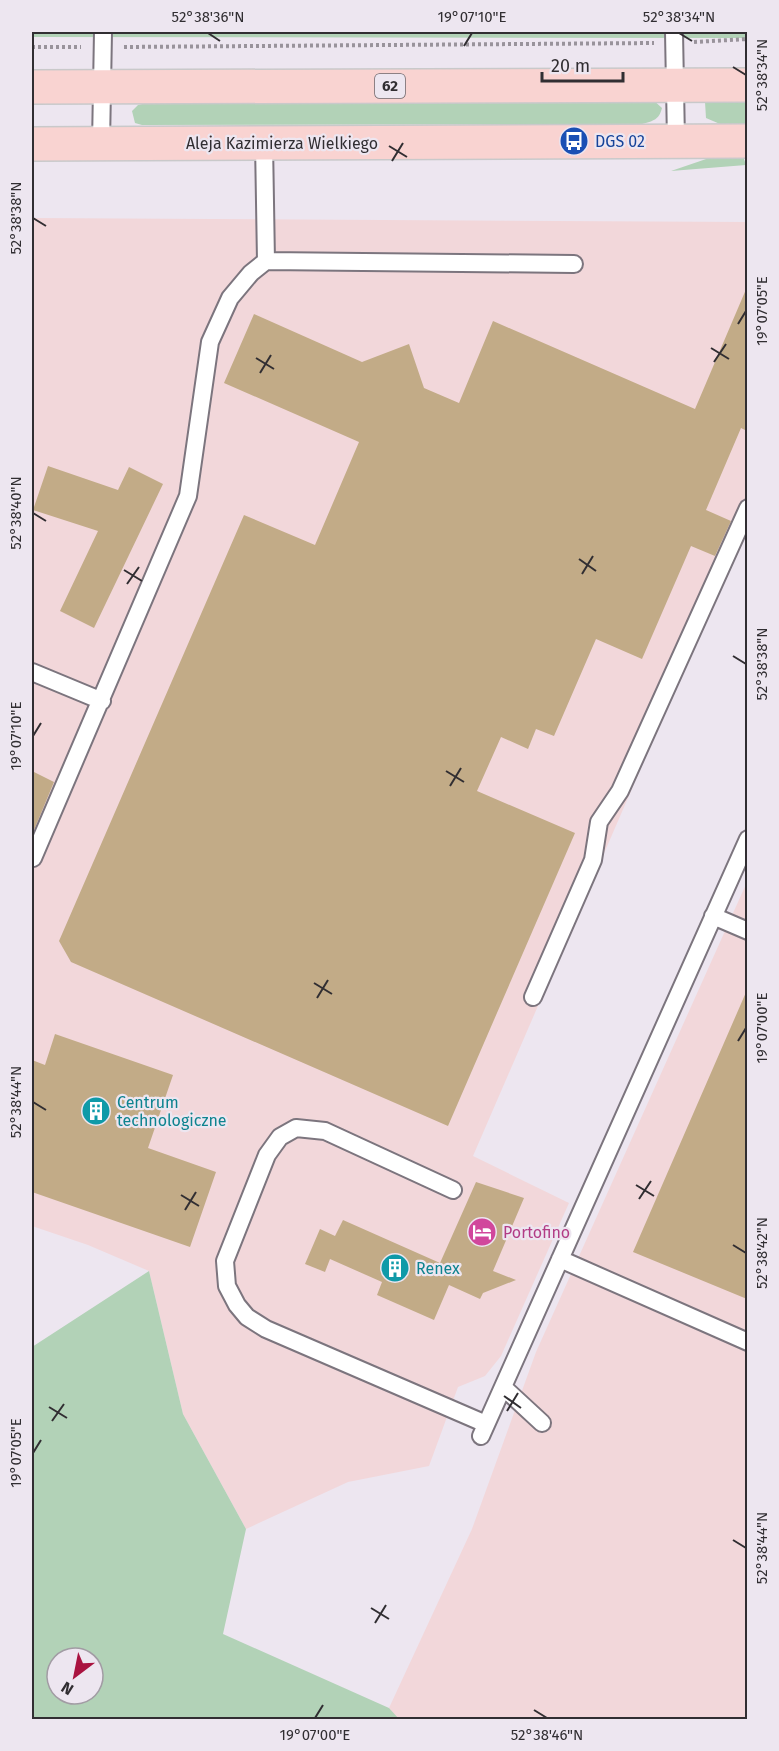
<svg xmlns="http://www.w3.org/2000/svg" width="779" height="1751" viewBox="0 0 779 1751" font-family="'Fira Sans',sans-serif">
	<rect width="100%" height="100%" fill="#ede6f0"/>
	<path fill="#f2d7da" d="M 32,218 L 747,222 L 747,523 L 473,1156 L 569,1203 L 501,1356 L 485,1376 L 458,1387 L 429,1466 L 348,1482 L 246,1529 L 183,1414 L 149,1271 L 88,1245 L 32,1226 Z
		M 747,882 L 747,1719 L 399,1720 L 389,1708 L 472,1529 L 536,1352 Z"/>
	<path fill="#b2d2b7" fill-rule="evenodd" d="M 32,32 L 748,32 L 747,38 L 32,37 Z
		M 651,98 L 662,108 C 659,120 653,121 642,124 L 142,125 L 135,123 L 132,111 L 138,105 L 155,101 Z
		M 714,100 L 747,100 L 747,124 L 720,124 L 706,118 L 705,102 Z
		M 712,157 L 740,158 L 744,159 L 746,165 L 671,171 Z
		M 149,1271 L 183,1414 L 246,1529 L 223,1634 L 389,1708 L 399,1719 L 32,1719 L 32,1347 ZM 57,1658 L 93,1658 L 93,1694 L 57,1694 Z"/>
	<path fill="#c2ab87" d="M 747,287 L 747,431 L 741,428 L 706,510 L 731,521 L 715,556 L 691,546 L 642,659 L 596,639 L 554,736 L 536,729 L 528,749 L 501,737 L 477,791 L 575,833 L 448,1126 L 71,962 L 59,941 L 244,515 L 315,545 L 359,442 L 224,383 L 254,314 L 362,362 L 409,344 L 424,388 L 459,403 L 493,321 L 695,409 Z
		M 48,466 L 118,490 L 129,467 L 163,484 L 94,628 L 60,611 L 98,531 L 33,510 Z
		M 32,771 L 54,782 L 32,835 Z
		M 747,990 L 747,1299 L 633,1252 Z
		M 55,1034 L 173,1075 L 148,1148 L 216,1172 L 190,1247 L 32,1192 L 32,1060 L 45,1065 Z
		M 476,1182 L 524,1198 L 493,1271 L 516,1280 L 483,1293 L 480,1299 L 449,1285 L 434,1320 L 377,1295 L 382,1282 L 330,1259 L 325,1272 L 305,1264 L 320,1229 L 335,1236 L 343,1220 L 440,1263 Z"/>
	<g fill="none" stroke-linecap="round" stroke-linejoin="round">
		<g stroke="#7c757e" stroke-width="20">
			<path id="lane" d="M 674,32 L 676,141
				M 264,143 L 266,261
				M 101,144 L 103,32
				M 32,672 L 102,701
				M 33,858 L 188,496 L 210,342 L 230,298 L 251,273 L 266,261 L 574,264
				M 713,916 L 748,931
				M 533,997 L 593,860 L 599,822 L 620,791 L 748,508
				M 453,1190 L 325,1131 L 296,1128 L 280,1137 L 267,1155 L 225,1261 L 227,1286 L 237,1305 L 247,1317 L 266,1329 L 486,1424
				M 560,1259 L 748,1342
				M 503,1387 L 542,1423
				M 481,1436 L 748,839"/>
		</g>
		<g stroke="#c9c9ca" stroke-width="36">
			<path id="primary" d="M 32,87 L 748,85
				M 32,144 L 748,141"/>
		</g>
		<path stroke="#99939b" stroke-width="4" stroke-dasharray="3 3" stroke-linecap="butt" d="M 694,42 L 748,39
			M 32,47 L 81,47
			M 124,47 L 654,43"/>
		<use href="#lane" stroke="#fff" stroke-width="16"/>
		<use href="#primary" stroke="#f9d3d1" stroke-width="33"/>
	</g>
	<path fill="none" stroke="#312e32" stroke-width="2" d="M 208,33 L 220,41M 679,33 L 692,41M 464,46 L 472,33M 733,67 L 746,75M 389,146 L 407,157M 392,161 L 403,143M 33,218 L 46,226M 738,324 L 746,311M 711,348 L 729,359M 256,358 L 274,369M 714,362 L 726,344M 260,373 L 271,355M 33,513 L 46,521M 579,559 L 596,571M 124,570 L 142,581M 582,574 L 593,556M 127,584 L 139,567M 733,656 L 746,664M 33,736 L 41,723M 446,771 L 464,782M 450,786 L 461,768M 314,983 L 332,994M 317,998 L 328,980M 738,1041 L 746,1028M 33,1102 L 46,1110M 636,1185 L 654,1196M 181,1195 L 199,1206M 639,1199 L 651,1181M 185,1210 L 196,1192M 733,1245 L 746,1253M 504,1396 L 521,1408M 49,1407 L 67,1418M 507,1411 L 518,1393M 52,1421 L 64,1404M 33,1453 L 41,1440M 733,1540 L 746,1548M 371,1608 L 389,1619M 375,1623 L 386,1605M 534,1710 L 547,1718M 315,1718 L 323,1705"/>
	<defs>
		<g id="bus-disc" transform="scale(1.5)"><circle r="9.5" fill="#1a4fb4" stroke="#ede6f0"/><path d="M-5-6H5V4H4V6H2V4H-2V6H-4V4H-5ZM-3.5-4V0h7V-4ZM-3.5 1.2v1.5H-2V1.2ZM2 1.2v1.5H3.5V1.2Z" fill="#fff"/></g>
		<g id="building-disc" transform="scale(1.5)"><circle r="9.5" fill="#0f9aa8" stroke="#ede6f0"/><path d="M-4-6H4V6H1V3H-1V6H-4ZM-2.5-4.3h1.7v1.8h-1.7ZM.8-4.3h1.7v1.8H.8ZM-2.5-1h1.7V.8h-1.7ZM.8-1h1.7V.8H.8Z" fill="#fff"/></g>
		<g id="hotel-disc" transform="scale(1.5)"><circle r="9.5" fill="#d1479c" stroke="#ede6f0"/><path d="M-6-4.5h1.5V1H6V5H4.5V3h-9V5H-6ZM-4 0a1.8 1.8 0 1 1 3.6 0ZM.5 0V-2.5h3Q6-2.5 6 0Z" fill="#fff"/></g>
	</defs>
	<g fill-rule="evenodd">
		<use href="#bus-disc" x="574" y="141"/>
		<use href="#building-disc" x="96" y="1111"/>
		<use href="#hotel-disc" x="482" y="1232"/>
		<use href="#building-disc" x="395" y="1268"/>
	</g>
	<g text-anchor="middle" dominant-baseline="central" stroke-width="4.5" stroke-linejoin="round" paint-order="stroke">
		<rect fill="#ede6f0" stroke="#69656b" stroke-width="1.5" x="375" y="74" width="30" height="24" rx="4.5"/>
		<g font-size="15" font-weight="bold" fill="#312e32">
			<text x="390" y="86">62</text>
		</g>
		<g font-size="16" fill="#164399" stroke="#ede6f0" text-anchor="start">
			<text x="595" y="141">DGS 02</text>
		</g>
		<g font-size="16" fill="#312e32" stroke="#ede6f0">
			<text x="282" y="143">Aleja Kazimierza Wielkiego</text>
		</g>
		<g font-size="16" fill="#0d838f" stroke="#ede6f0" text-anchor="start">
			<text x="117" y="1102">Centrum<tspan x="117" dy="18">technologiczne</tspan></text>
			<text x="416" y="1268">Renex</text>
		</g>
		<g font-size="16" fill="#b23c85" stroke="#ede6f0" text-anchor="start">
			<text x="503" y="1232">Portofino</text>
		</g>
	</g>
	<rect width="779" height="1751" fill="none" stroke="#ede6f0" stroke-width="66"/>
	<g transform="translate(75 1676) rotate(212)"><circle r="28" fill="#ede6f0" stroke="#a29ca4" stroke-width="1.5"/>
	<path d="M0-4.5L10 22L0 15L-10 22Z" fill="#a91340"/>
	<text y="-9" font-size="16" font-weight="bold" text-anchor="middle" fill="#312e32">N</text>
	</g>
	<path d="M542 72v9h81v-9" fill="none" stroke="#312e32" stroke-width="3"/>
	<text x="551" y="72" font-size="18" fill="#312e32" stroke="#ede6f0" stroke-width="4.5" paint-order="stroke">20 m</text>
	<rect x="33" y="33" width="713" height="1685" fill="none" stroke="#312e32" stroke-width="2"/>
	<g font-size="15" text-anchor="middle" fill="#312e32">
		<text x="208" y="22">52°38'36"N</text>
		<text x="472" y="22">19°07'10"E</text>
		<text x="679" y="22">52°38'34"N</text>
		<text transform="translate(762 75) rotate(-90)" y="5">52°38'34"N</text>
		<text transform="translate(16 218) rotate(-90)" y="5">52°38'38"N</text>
		<text transform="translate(762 311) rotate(-90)" y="5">19°07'05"E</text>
		<text transform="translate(16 513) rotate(-90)" y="5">52°38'40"N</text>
		<text transform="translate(762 664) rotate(-90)" y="5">52°38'38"N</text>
		<text transform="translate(16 736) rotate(-90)" y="5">19°07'10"E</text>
		<text transform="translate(762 1028) rotate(-90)" y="5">19°07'00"E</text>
		<text transform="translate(16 1102) rotate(-90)" y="5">52°38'44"N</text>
		<text transform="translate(762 1253) rotate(-90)" y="5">52°38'42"N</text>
		<text transform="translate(16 1453) rotate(-90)" y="5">19°07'05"E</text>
		<text transform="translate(762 1548) rotate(-90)" y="5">52°38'44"N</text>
		<text x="315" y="1740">19°07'00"E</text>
		<text x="547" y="1740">52°38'46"N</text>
	</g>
</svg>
